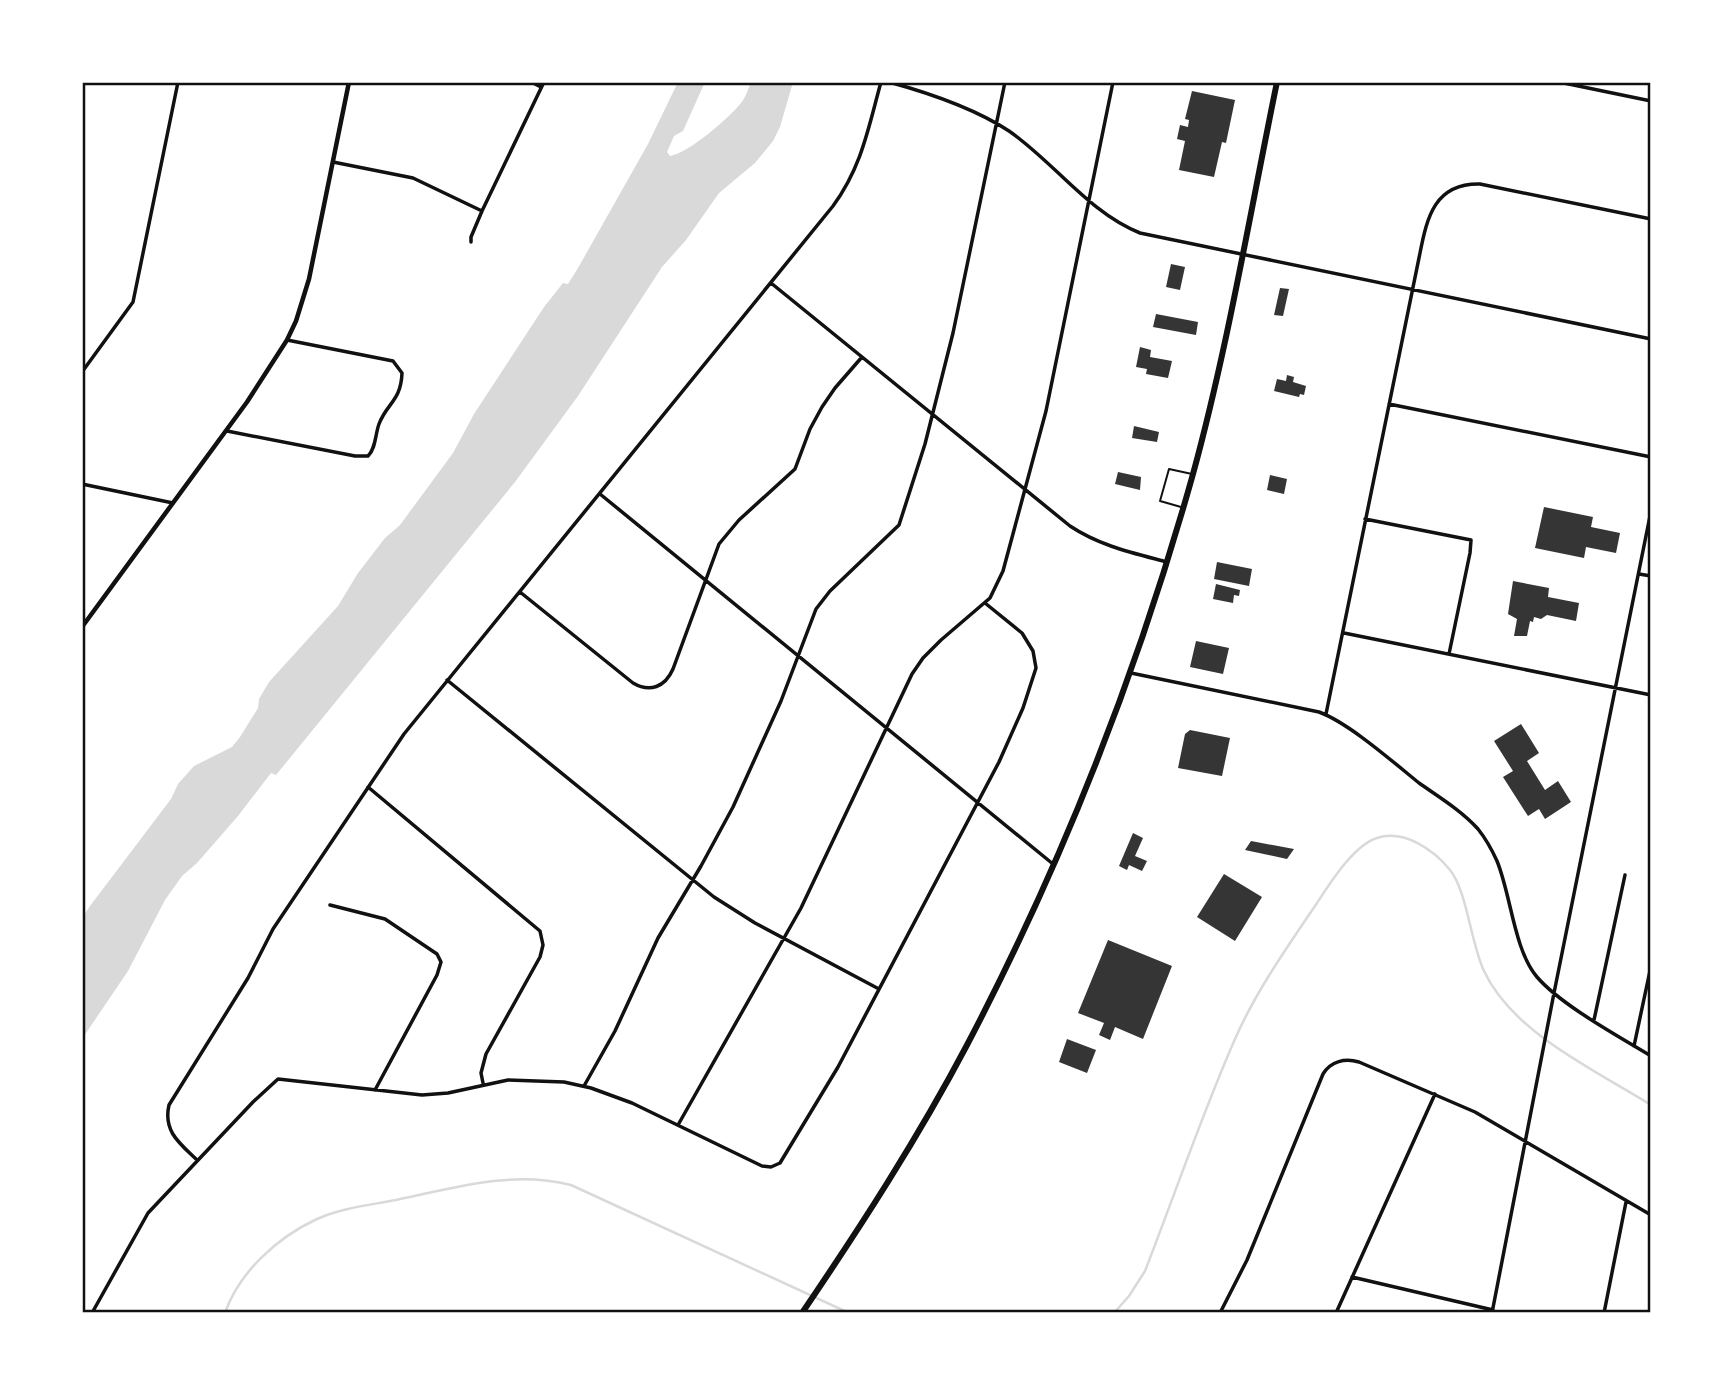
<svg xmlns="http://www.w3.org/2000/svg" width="1733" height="1395" viewBox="0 0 1733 1395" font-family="Figtree,sans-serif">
	<rect width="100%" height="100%" fill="#fff"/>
	<path fill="#d9d9d9" d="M 678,82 L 705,82 L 683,131 L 674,136 L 667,152 L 670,156 C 689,153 729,118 741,103 C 746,97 748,89 751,82 L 793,82 L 780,127 L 773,141 L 755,163 L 719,193 L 686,240 L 662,267 L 578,396 L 515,482 L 276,775 L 271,773 L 238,816 L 197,863 L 182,876 L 165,900 L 128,971 L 82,1039 L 82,918 L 90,906 L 171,799 L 178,784 L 194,766 L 232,747 L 240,737 L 258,708 L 259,699 L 269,682 L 338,606 L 358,573 L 385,538 L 400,525 L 453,453 L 474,414 L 544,307 L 563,283 L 568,284 L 578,268 L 648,144 Z"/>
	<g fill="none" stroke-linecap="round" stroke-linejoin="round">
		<path stroke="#d9d9d9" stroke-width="2.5" d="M 225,1313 C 239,1272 278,1237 317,1219 C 341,1208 370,1205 396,1200 C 454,1188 511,1170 571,1185 L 849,1313
			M 1114,1313 L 1129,1296 L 1145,1271 C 1175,1194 1202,1114 1235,1039 C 1256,991 1288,946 1317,903 C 1330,883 1354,845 1377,838 C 1404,829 1434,850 1450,870 C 1467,891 1471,944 1484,971 C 1513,1033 1595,1070 1651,1105"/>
	</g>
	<path fill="#353535" d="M 1192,91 L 1235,100 L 1226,143 L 1222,142 L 1214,177 L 1179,170 L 1185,141 L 1177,139 L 1180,125 L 1188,127 L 1189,120 L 1185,119 Z
		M 1171,264 L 1185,267 L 1180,290 L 1166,287 Z
		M 1280,288 L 1289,289 L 1283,316 L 1274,315 Z
		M 1156,314 L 1198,322 L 1196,335 L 1153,327 Z
		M 1140,347 L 1151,350 L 1150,357 L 1172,361 L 1168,378 L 1146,374 L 1147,369 L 1136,367 Z
		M 1287,375 L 1294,377 L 1293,382 L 1306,386 L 1304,395 L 1300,394 L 1299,397 L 1274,391 L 1277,379 L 1286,381 Z
		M 1134,426 L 1159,432 L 1157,442 L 1132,438 Z
		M 1118,472 L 1141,477 L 1140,490 L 1115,484 Z
		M 1270,475 L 1287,479 L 1284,494 L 1267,490 Z
		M 1544,507 L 1593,517 L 1591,527 L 1620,533 L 1616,553 L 1586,547 L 1584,558 L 1535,548 Z
		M 1217,562 L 1252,569 L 1249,586 L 1214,579 Z
		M 1513,581 L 1549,588 L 1548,597 L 1579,603 L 1576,621 L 1547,615 L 1541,619 L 1534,617 L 1533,622 L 1530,621 L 1527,636 L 1514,636 L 1517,619 L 1508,614 Z
		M 1216,584 L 1240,590 L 1239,596 L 1234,595 L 1233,603 L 1213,599 Z
		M 1196,641 L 1229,648 L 1223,674 L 1190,667 Z
		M 1521,724 L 1539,753 L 1527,761 L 1545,790 L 1558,781 L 1571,802 L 1545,819 L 1539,809 L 1528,816 L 1503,777 L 1513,771 L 1494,741 Z
		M 1190,730 L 1230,738 L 1222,776 L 1178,768 L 1185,734 Z
		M 1133,833 L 1143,838 L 1135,856 L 1147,861 L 1142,871 L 1129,865 L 1127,870 L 1119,866 Z
		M 1251,841 L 1294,849 L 1287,859 L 1245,850 Z
		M 1224,874 L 1262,897 L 1235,941 L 1197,917 Z
		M 1108,940 L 1172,966 L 1143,1039 L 1115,1027 L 1110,1040 L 1099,1035 L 1104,1023 L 1078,1013 Z
		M 1067,1039 L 1096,1050 L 1087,1073 L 1059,1062 Z"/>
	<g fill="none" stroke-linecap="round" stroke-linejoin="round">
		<path stroke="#111" stroke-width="2" d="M 1181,507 L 1160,501 L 1169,469 L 1192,474"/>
		<path stroke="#111" stroke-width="3.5" d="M 531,82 L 541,87
			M 889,82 C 929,93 974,108 1009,131 C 1054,162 1089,213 1140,233 L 1651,339
			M 1559,82 L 1651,101
			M 333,162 L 413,178 L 482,211
			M 471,242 L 471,237 L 482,211 L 544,82
			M 771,283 L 1070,526 C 1100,546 1133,553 1167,562
			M 82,372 L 133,302 L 178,82
			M 1389,404 L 1651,457
			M 227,431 L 355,456 L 368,456 C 376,448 375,435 379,424 C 387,403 401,401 402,373 L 393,361 L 287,340
			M 82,484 L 173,503
			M 600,494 L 1053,864
			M 1365,519 L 1471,540 L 1470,553 L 1449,654
			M 1639,574 L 1651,576
			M 520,592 L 633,683 C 650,693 665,687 673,669 L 719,544 L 739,520 L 795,469 L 810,429 L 822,407 L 835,388 L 862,357
			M 1344,633 L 1651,695
			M 1131,673 L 1319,712 C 1349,723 1393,762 1419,783 C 1439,797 1462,811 1478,829 C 1486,839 1492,850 1497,861 C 1511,895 1514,950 1537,977 C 1561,1005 1618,1036 1651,1056
			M 447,680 L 714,897 L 755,923 L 879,989
			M 1326,714 L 1420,253 C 1427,217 1435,183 1480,184 L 1651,219
			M 368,787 L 540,931 L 543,945 L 540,957 L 486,1054 L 481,1073 L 483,1083
			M 330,905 L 385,919 L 437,954 L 441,962 L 437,975 L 375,1090
			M 1594,1020 L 1625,875
			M 1634,1046 L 1651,966
			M 584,1086 L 615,1031 L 658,938 L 701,866 L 733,807 L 781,701 L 816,609 L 830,591 L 899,525 L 925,444 L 953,333 L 1005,82
			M 678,1125 L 801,908 L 912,674 L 923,658 L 941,640 L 990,598 L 1003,571 L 1046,411 L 1113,82
			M 197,1160 C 179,1143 163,1131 169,1105 L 248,978 L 273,929 L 404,734 L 833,206 C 862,166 868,129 881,82
			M 1352,1277 L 1493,1310
			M 92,1313 L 148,1213 L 253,1102 L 278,1079 L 422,1095 L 448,1093 L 508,1080 L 564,1082 L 591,1088 L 632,1103 L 762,1166 L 771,1167 L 780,1163 L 838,1067 L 999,762 L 1023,708 L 1036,668 L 1033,651 L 1022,633 L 985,603
			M 1220,1313 L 1247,1260 L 1323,1074 C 1331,1061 1345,1058 1359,1062 L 1475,1112 L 1651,1215
			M 1336,1313 L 1435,1094
			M 1492,1313 L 1554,993 L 1651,511
			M 1604,1313 L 1626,1202"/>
		<path stroke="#111" stroke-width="4.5" d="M 82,627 L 247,402 L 287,340 L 296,321 L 309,279 L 349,82"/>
		<path stroke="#111" stroke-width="6" d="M 802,1313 C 861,1226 918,1138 967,1045 C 1063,862 1137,674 1193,474 C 1228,346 1250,213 1277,82"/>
	</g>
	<rect width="1733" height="1395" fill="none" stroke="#ffffff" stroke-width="168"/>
	<rect x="84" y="84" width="1565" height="1227" fill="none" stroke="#111" stroke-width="2.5"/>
</svg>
